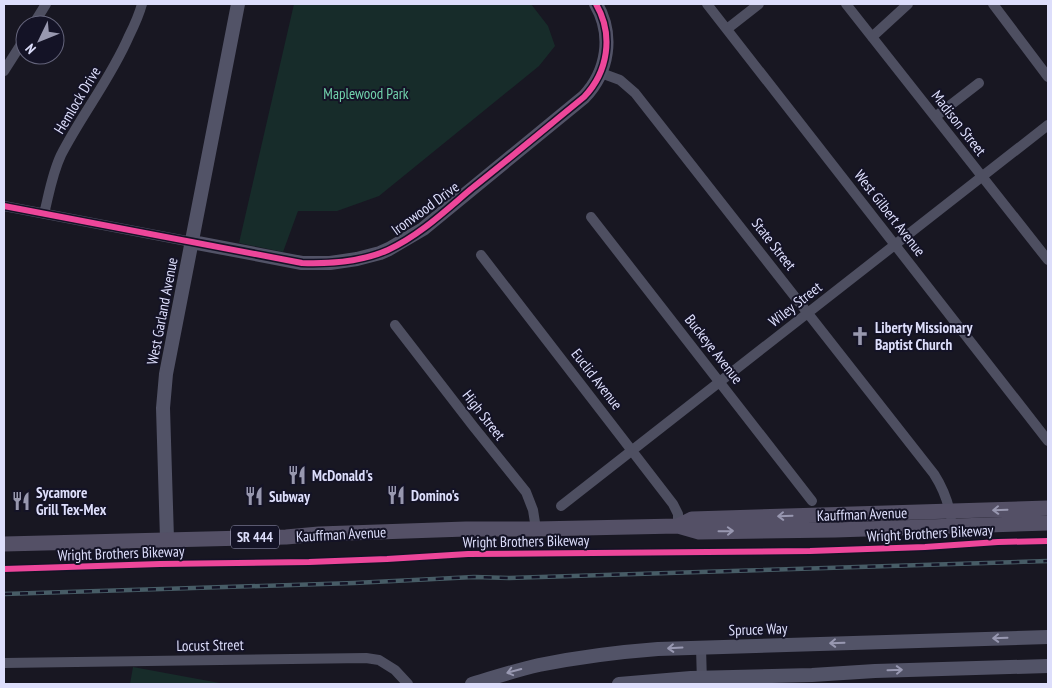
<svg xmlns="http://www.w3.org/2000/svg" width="1052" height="688" viewBox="0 0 1052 688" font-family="'PT Sans Narrow',sans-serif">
	<rect width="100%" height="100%" fill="#181722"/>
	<path fill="#172c2a" d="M 294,4 L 531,4 L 548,26 L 555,46 L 539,66 L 379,196 L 337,211 L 298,211 L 283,252 L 239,243 Z
		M 133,667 L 225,684 L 130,684 Z"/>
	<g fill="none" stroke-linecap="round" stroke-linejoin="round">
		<path stroke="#4e4f61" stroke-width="10" d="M 707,4 L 1048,441
			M 846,4 L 1048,260
			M 993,4 L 1048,77
			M 33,25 L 46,4
			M 727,29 L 759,4
			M 872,37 L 908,4
			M 4,71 L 25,38
			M 601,73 L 620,80 L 635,93 L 934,474 C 943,488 948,501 951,517
			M 935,117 L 979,83
			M 4,206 L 192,242
			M 44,214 C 49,194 52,174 61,155 C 82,114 111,78 129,36 C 134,26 139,15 142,4
			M 591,217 L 812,501
			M 481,255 L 673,504 L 678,514 L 678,526
			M 395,325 L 473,426 L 526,492 L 533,510 L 536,529
			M 561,506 L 1048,125
			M 701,647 L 702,683
			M 4,663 L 366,658 L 379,660 L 395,670 L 408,684"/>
		<path stroke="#525367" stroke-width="14" d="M 192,242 L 302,263 L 330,263 L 357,259 L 380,253 L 389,249 L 423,229 L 584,97 C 608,72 614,35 596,4
			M 167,539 L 163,408 L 166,374 L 238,4
			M 472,684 C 495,677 517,670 539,665 C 579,657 618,652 658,649 L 1048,637
			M 619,684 L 691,678 L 812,675 L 875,671 L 1048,666"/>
		<path stroke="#545066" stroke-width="15" d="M 678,526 L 692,519 L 1048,508
			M 4,544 L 286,537 L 319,534 L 466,529 L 536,529 L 678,526 L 699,532 L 835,530 L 1048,523"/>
		<g stroke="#475c66" stroke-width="4.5">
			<path id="rail" d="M 4,594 L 354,583 L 474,577 L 509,578 L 1048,561"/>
		</g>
		<use href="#rail" stroke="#141326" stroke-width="2.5" stroke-dasharray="8" stroke-linecap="butt"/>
		<g stroke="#141326" stroke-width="9">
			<path id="cycleway" d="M 4,206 L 302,263 C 331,264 361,262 388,250 C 420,235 445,211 471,189 C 509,159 546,128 584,97 C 608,72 614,35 596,4
				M 4,569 L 160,564 L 309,562 L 387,559 L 468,554 L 810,551 L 925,547 L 998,542 L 1048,541"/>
		</g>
		<use href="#cycleway" stroke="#ed469a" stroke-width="6"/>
	</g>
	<defs><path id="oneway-shaft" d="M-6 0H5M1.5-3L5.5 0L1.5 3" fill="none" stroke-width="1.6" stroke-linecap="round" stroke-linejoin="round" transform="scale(1.25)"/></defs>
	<g stroke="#9897b0">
		<use href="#oneway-shaft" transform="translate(1000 510) rotate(178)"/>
		<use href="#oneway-shaft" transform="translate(785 516) rotate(178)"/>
		<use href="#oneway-shaft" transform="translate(726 531) rotate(-1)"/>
	</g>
	<g stroke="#9898b1">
		<use href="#oneway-shaft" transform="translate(1000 638) rotate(178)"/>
		<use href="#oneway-shaft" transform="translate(837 643) rotate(178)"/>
		<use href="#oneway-shaft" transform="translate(675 648) rotate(177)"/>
		<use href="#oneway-shaft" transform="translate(895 670) rotate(-2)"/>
		<use href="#oneway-shaft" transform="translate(514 671) rotate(165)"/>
	</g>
	<defs>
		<g id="church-bare" transform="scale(1.5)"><path d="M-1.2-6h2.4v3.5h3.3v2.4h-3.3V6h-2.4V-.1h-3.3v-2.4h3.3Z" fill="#9898af" stroke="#141326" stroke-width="2.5" paint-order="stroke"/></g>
		<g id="restaurant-bare" transform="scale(1.5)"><path d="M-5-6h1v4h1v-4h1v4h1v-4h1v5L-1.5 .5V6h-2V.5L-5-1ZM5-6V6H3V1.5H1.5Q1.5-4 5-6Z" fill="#9898af" stroke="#141326" stroke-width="2.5" paint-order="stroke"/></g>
	</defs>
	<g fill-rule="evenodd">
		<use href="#church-bare" x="860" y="336"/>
		<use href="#restaurant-bare" x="297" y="475"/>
		<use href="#restaurant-bare" x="396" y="495"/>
		<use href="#restaurant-bare" x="254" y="496"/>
		<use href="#restaurant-bare" x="21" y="501"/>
	</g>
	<g text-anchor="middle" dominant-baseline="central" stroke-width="4" stroke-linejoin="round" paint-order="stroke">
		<rect fill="#141326" stroke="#a1a1bb" stroke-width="1" x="231" y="525.5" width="48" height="23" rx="4"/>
		<g font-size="14" font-weight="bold" fill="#dddefb">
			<text x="255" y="537">SR 444</text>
		</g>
		<g font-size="15" fill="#71d2ac" stroke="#141326">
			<text x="366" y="93">Maplewood Park</text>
		</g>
		<g font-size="15" fill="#dddefb" stroke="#141326">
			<text transform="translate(77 100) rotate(-59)">Hemlock Drive</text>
			<text transform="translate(959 123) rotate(52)">Madison Street</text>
			<text transform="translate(425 208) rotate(-36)">Ironwood Drive</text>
			<text transform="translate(890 213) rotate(52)">West Gilbert Avenue</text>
			<text transform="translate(774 244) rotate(52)">State Street</text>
			<text transform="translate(795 304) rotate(-38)">Wiley Street</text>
			<text transform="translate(162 311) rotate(-79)">West Garland Avenue</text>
			<text transform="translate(714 349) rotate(52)">Buckeye Avenue</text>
			<text transform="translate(597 379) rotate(52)">Euclid Avenue</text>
			<text transform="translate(484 415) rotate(52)">High Street</text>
			<text transform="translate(862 514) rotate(-2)">Kauffman Avenue</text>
			<text transform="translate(930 533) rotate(-3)">Wright Brothers Bikeway</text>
			<text transform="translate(341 534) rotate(-3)">Kauffman Avenue</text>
			<text transform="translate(526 541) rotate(-1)">Wright Brothers Bikeway</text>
			<text transform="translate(121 553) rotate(-2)">Wright Brothers Bikeway</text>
			<text transform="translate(758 629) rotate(-2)">Spruce Way</text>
			<text transform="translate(210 645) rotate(-1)">Locust Street</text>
		</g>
		<g font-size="15" font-weight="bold" fill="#dddefb" stroke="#141326" text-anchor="start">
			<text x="875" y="327">Liberty Missionary<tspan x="875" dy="17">Baptist Church</tspan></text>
			<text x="312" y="475">McDonald's</text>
			<text x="36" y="492">Sycamore<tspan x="36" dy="17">Grill Tex-Mex</tspan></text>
			<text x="411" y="495">Domino's</text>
			<text x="269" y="496">Subway</text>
		</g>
	</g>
	<rect width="1052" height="688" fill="none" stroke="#dddefb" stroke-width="10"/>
	<g transform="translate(40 40) rotate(227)"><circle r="24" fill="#141326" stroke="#64647b"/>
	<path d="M0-4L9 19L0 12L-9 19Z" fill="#9898af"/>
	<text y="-8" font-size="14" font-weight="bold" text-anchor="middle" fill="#dddefb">N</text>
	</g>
</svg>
